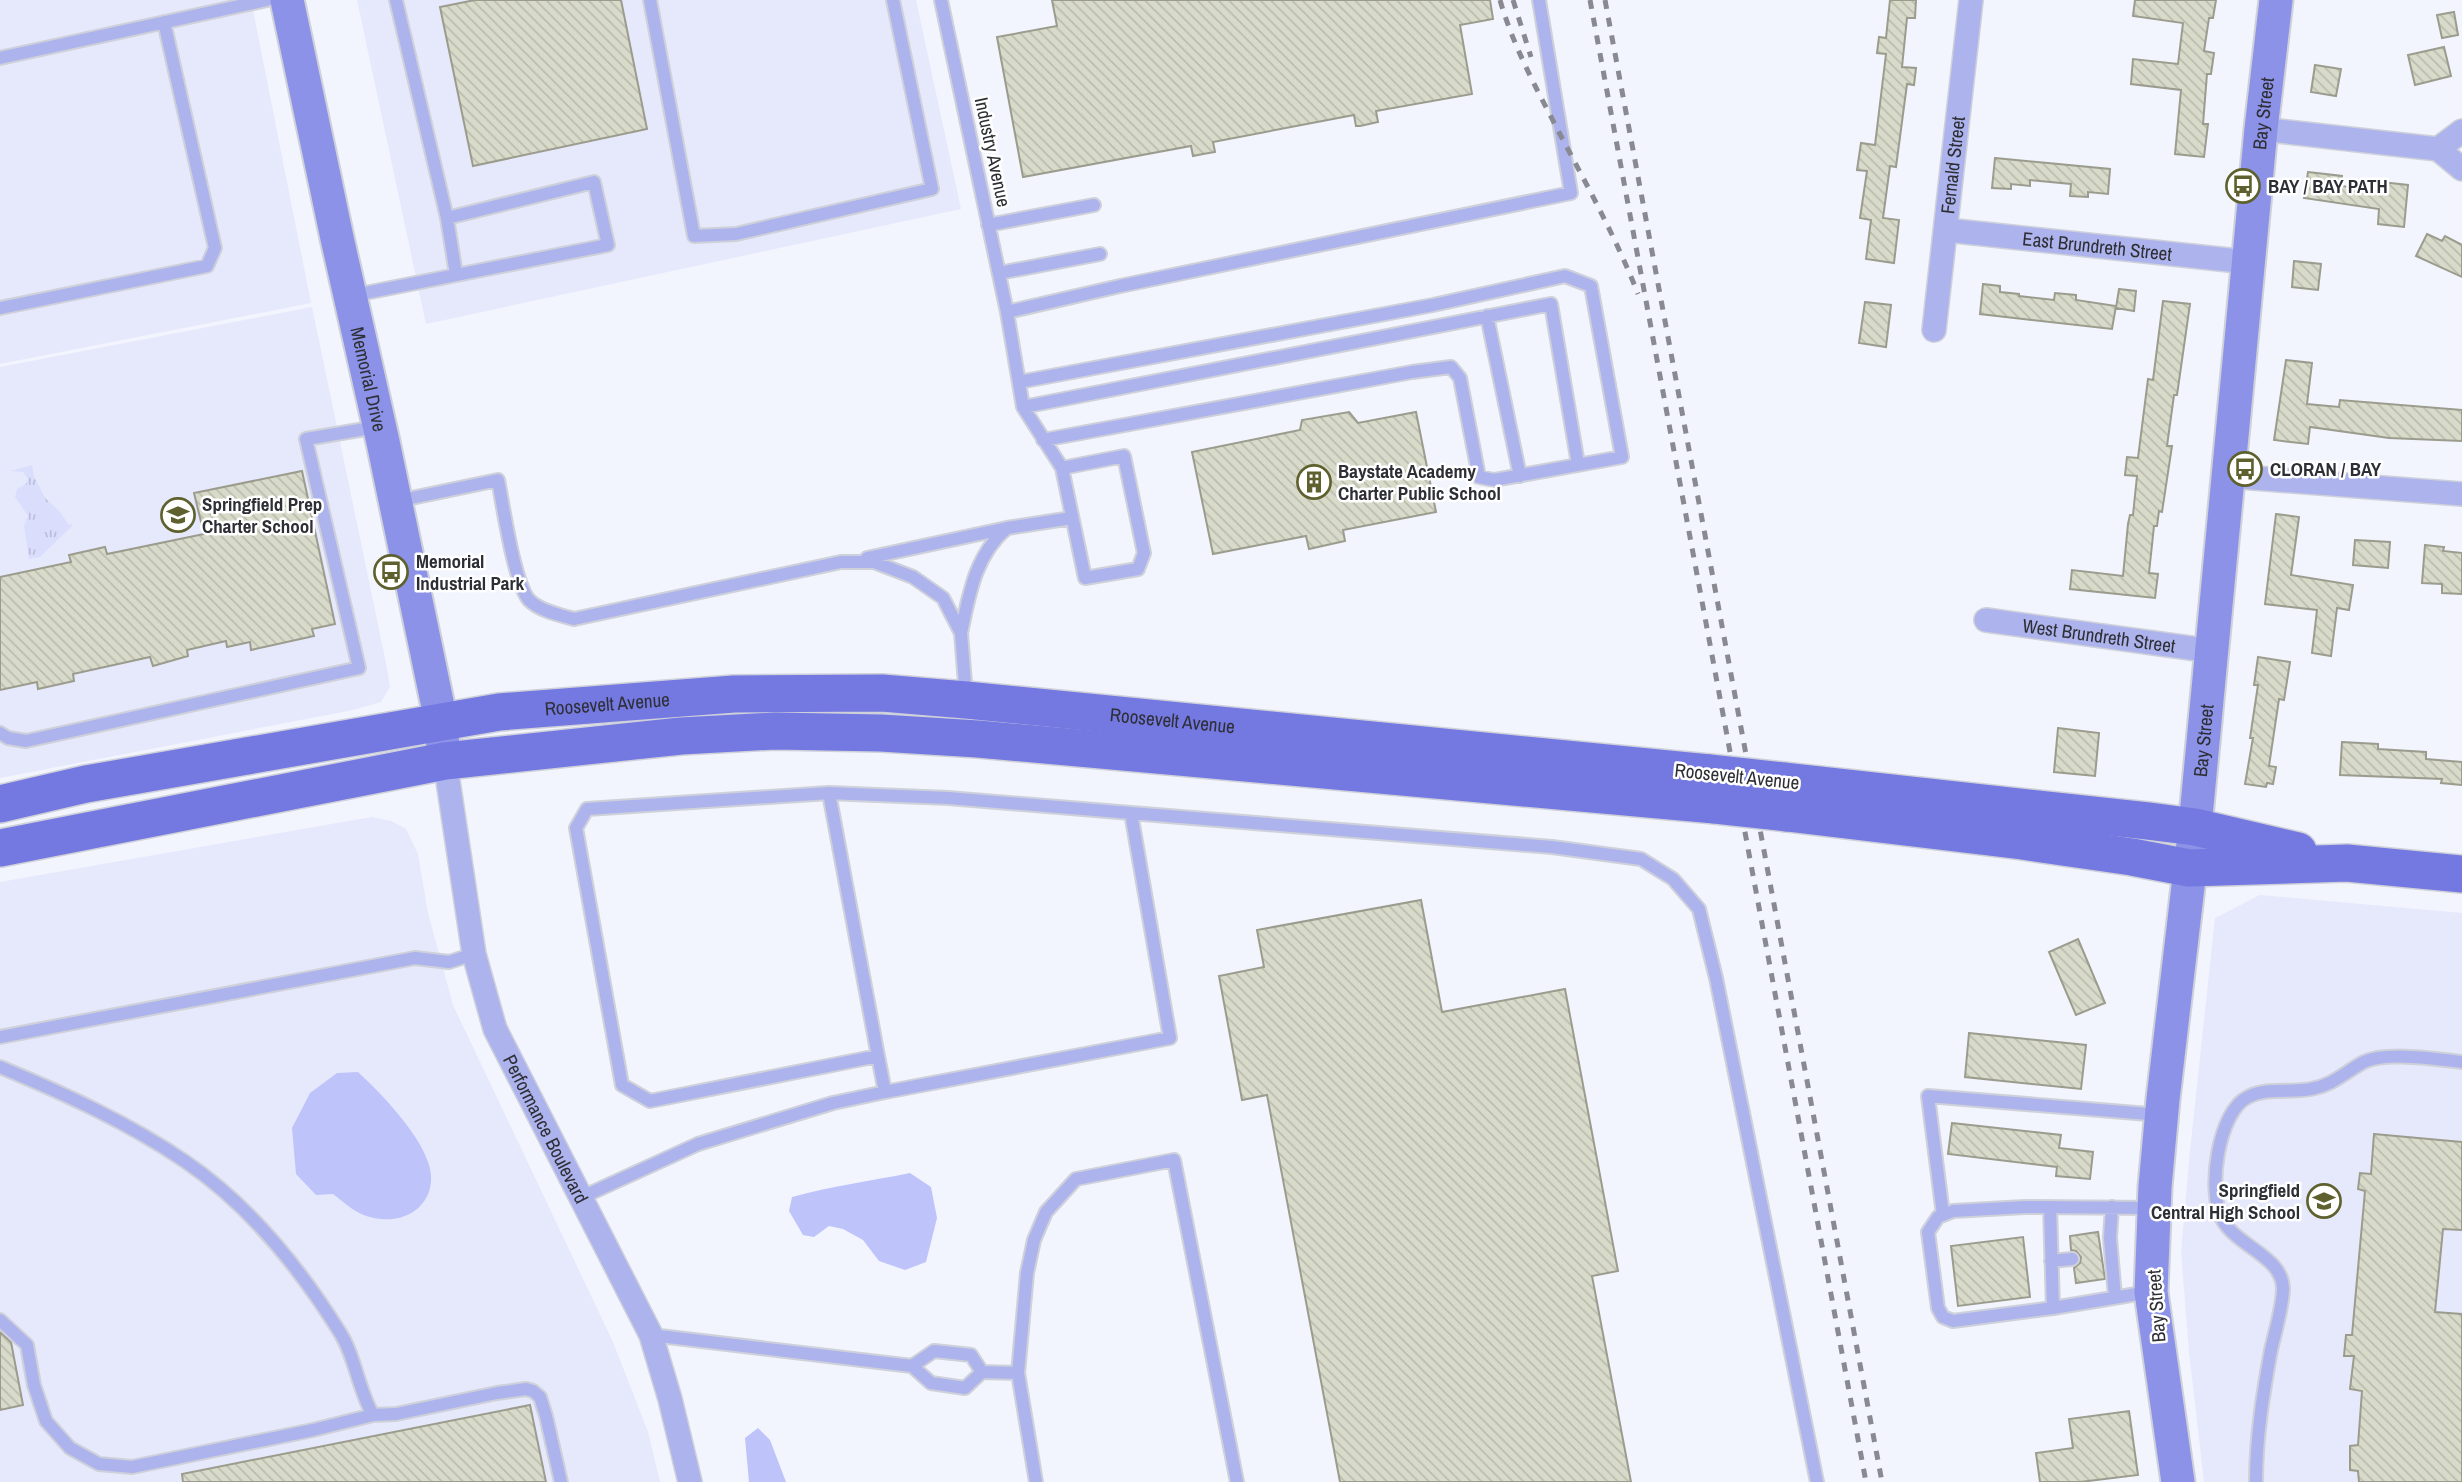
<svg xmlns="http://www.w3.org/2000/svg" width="2462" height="1482" viewBox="0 0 2462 1482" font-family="'Archivo Narrow',sans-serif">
	<defs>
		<pattern id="park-tufts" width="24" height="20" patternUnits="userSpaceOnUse" patternTransform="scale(1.75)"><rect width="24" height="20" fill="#dadefc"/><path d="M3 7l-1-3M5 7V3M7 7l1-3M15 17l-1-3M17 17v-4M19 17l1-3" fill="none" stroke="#bbbfd9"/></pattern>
		<pattern id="building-back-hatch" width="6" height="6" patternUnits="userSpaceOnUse" patternTransform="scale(1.75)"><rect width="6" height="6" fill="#d9dbca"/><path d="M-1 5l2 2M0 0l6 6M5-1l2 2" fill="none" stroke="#bbbcae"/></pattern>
	</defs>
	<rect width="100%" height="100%" fill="#f2f4fe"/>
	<path fill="#e6e9fc" d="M 0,0 L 251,0 L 311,303 L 0,364 Z
		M 357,0 L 916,0 L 961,209 L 426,324 Z
		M 312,307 L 386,663 L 390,687 L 381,702 L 353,710 L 0,778 L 0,367 Z
		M 372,817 L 391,821 L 406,829 L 418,854 L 428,913 L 453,1005 L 613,1342 L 648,1432 L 660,1482 L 0,1482 L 0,882 Z
		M 2260,895 L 2462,913 L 2462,1482 L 2204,1482 L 2189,1352 L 2181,1252 L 2190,1151 L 2215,918 Z"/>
	<path fill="url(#park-tufts)" d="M 32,465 L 34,476 L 45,498 L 60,512 L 68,524 L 73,525 L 40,557 L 29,559 L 24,526 L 28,516 L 15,497 L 17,489 L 26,484 L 28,479 L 23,472 L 11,471 Z"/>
	<path fill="#bec4f9" d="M 358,1072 C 381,1093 418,1132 428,1162 C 441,1198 411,1226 374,1218 C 357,1215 346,1204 333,1194 L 316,1195 L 296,1174 L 292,1128 L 310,1093 L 337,1073 Z
		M 910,1173 L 931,1187 L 937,1218 L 926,1262 L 905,1270 L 879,1261 L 863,1240 L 843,1229 L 829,1226 L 814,1237 L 803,1235 L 789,1211 L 792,1197 C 831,1186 871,1181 910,1173 Z
		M 758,1428 L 770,1440 L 786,1482 L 749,1482 L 745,1438 Z"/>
	<path fill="url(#building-back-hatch)" stroke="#9b9c8d" stroke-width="2" d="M 475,0 L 621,0 L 647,129 L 473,166 L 440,7 Z
		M 1052,0 L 1490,0 L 1493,19 L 1460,25 L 1472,94 L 1376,111 L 1378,122 L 1360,126 L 1356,126 L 1354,115 L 1213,142 L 1215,152 L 1203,154 L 1193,156 L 1191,146 L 1023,177 L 997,37 L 1057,26 Z
		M 1890,0 L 1916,0 L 1915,18 L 1907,18 L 1902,67 L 1916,68 L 1914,85 L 1907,84 L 1896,167 L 1890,166 L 1883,218 L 1899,220 L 1894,263 L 1866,259 L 1871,220 L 1860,218 L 1867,171 L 1857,170 L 1861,143 L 1875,145 L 1886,54 L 1877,53 L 1879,37 L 1886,38 Z
		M 2135,0 L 2216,0 L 2213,18 L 2209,18 L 2204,51 L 2214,53 L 2211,74 L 2207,74 L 2203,124 L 2208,124 L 2204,157 L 2175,154 L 2181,90 L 2131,84 L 2133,59 L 2178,64 L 2183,23 L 2133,16 Z
		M 2454,12 L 2458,35 L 2442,38 L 2437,15 Z
		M 2444,47 L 2451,76 L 2415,85 L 2408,55 Z
		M 2315,65 L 2341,69 L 2336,96 L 2311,92 Z
		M 1995,158 L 2110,169 L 2108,194 L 2088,192 L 2088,197 L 2070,196 L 2071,184 L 2030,180 L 2030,186 L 2011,184 L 2011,189 L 1992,188 Z
		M 2308,172 L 2342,176 L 2341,186 L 2381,191 L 2382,182 L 2408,185 L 2404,227 L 2378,224 L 2379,209 L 2304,198 Z
		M 2427,234 L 2442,241 L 2445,236 L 2462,245 L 2462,277 L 2416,256 Z
		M 2294,261 L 2321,264 L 2318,290 L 2292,287 Z
		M 1983,284 L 2000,286 L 2000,292 L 2019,294 L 2019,296 L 2054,300 L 2055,293 L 2076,295 L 2076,300 L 2116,306 L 2112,329 L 1980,314 Z
		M 2119,289 L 2136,291 L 2134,311 L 2116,308 Z
		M 2163,301 L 2190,304 L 2177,395 L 2174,395 L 2167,446 L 2172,446 L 2162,512 L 2159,511 L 2157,526 L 2154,526 L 2149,573 L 2158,574 L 2155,598 L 2070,589 L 2072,570 L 2123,576 L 2128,524 L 2130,515 L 2133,515 L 2137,476 L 2125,475 L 2127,457 L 2138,458 L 2148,379 L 2153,380 Z
		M 1865,302 L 1891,305 L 1886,347 L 1859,343 Z
		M 2286,360 L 2312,363 L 2307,404 L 2339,407 L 2340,400 L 2462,410 L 2462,441 L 2389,438 L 2310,427 L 2308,444 L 2274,440 Z
		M 1349,412 L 1358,423 L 1416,412 L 1436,512 L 1343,530 L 1345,541 L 1309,549 L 1306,536 L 1213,554 L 1192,452 L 1300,430 L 1302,420 Z
		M 302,471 L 335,624 L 312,629 L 314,636 L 251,650 L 250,642 L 227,647 L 226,641 L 187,650 L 188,656 L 153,666 L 150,657 L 73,674 L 74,681 L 38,689 L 37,682 L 0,690 L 0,577 L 71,562 L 69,555 L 105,547 L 107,554 L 204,534 L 194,493 Z
		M 2276,514 L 2299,517 L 2291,575 L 2353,585 L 2349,610 L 2337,608 L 2331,656 L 2312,653 L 2317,610 L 2265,604 Z
		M 2355,540 L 2390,542 L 2388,568 L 2353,565 Z
		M 2425,545 L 2444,547 L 2443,551 L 2462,553 L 2462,594 L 2442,593 L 2442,584 L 2422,583 Z
		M 2258,657 L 2290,662 L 2284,700 L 2279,699 L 2269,766 L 2276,767 L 2273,784 L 2267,783 L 2266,787 L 2245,784 L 2253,738 L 2250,738 L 2258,685 L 2254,685 Z
		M 2058,728 L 2099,733 L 2095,776 L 2054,772 Z
		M 2342,742 L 2378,744 L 2378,749 L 2426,752 L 2426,759 L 2462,762 L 2462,785 L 2441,783 L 2442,779 L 2340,775 Z
		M 1421,900 L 1442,1012 L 1565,989 L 1618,1271 L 1592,1276 L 1631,1482 L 1340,1482 L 1267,1095 L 1242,1100 L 1219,976 L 1264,967 L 1257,930 Z
		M 2078,939 L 2105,1003 L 2076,1015 L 2049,952 Z
		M 1969,1033 L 2086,1045 L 2081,1089 L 1965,1077 Z
		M 1952,1123 L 2061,1135 L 2059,1148 L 2093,1152 L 2090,1179 L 2056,1176 L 2057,1167 L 1948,1154 Z
		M 2374,1134 L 2462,1142 L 2462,1230 L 2443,1229 L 2435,1312 L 2462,1314 L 2462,1482 L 2359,1482 L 2358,1471 L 2350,1470 L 2350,1446 L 2358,1445 L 2362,1391 L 2350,1389 L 2354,1356 L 2344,1356 L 2346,1335 L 2352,1335 L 2365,1191 L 2358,1189 L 2360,1173 L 2371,1174 Z
		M 2098,1232 L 2105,1279 L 2076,1283 L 2074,1268 L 2080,1263 L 2081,1257 L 2076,1251 L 2071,1250 L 2070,1236 Z
		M 2023,1237 L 2030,1297 L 1958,1306 L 1951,1246 Z
		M 0,1332 L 11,1342 L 23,1405 L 0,1410 Z
		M 530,1405 L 546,1482 L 183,1482 L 182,1474 Z
		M 2129,1411 L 2138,1475 L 2080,1482 L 2040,1482 L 2036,1453 L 2073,1448 L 2069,1419 Z"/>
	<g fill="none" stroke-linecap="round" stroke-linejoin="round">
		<g stroke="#cfd1da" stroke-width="16">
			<path id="lane" d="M 396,0 L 447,218 L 456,274
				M 650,0 L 694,236 L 736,234 L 932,189 L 893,0
				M 941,0 L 1007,312 L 1023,407 L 1551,304 L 1578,464
				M 0,58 L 267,0
				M 988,225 L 1094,205
				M 999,273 L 1100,254
				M 350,296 L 608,245 L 594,182 L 447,218
				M 0,308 L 207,266 L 215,248 L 164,22
				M 1007,312 L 1120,286 L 1571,193 L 1539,0
				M 1487,316 L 1520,476
				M 1019,382 L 1433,305 L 1565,276 L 1591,286 L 1622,457 L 1494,480 L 1479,477 L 1460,378 L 1451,367 L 1412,372 L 1043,440
				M 1023,407 L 1062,468 L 1085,578 L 1138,569 L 1144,553 L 1124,456 L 1062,468
				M 397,501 L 498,480 C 503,505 514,583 529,600 C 540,611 560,615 574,619 L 841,562 L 874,562 L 913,577 L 943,598 L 961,633 C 969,595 975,555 1007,528
				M 867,558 L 1007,528 L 1072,518
				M 961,633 L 966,696
				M 0,733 L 8,738 L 26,741 L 359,668 L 306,439 L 377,427
				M 829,793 L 878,1056 L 885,1092 L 1170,1038 L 1131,813 L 948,798 L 829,793 L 587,809 L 576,828 L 622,1085 L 650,1101 L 878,1056
				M 1131,813 L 1552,847 L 1641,859 L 1673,879 L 1699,909 L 1716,978 L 1817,1482
				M 0,1037 L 415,958 L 449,962 L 474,954
				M 0,1067 C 63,1093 129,1123 186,1162 C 249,1205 299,1267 339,1331 C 355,1355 358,1389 373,1415 L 396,1414 L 497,1393 L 526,1389 L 533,1391 L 540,1397 L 546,1416 L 561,1482
				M 580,1198 L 698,1144 L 833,1103 L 885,1092
				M 2050,1207 L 2053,1308
				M 2112,1207 L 2110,1238 L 2115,1297
				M 1943,1215 L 1928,1096 L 2161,1115
				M 2051,1261 L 2072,1259
				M 2149,1292 L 2053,1308 L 1953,1321 L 1943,1317 L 1938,1308 L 1928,1232 L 1938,1217 L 1953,1211 L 2025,1207 L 2154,1208
				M 0,1320 L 27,1345 L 34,1385 L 46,1421 L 70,1448 L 99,1464 L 132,1467 L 313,1430 L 373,1415
				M 651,1335 L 912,1366 L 931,1383 L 965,1388 L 982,1372 L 1018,1373 L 1036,1482
				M 912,1366 L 934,1351 L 971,1355 L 982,1372
				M 1018,1373 L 1027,1273 L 1034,1240 L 1046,1212 L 1076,1179 L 1174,1160 L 1237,1482
				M 2256,1482 C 2256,1437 2263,1394 2271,1350 C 2275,1332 2283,1306 2283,1288 C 2282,1256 2236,1246 2222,1219 C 2207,1191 2218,1111 2248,1097 C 2267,1087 2290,1093 2311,1089 C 2333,1085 2344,1073 2362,1063 C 2384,1051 2437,1059 2462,1062"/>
		</g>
		<g stroke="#cfd1da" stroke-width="26">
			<g id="street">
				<path d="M 2261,129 L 2438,149 L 2462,131"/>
				<path d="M 2438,149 L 2462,169"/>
				<path id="s1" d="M 1946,230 L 2248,262"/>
				<path id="s2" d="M 1934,330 L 1971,0"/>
				<path d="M 2228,476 L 2462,494"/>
				<path id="s3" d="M 1986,620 L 2212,651"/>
				<path id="s4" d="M 445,761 L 474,954 L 495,1029 L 651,1335 L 670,1399 L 690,1482"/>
			</g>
		</g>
		<g stroke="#cfd1da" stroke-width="37">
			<g id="secondary">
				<path id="s5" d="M 287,0 L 337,238 L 383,442 L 441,721 L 443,748"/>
				<path id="s6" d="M 2178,1482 L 2151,1292 L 2155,1187 L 2163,1099 L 2195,827 L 2261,129 L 2276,0"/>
			</g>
		</g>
		<g stroke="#cfd1da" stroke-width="40">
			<g id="primary">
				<path d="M 1783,781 L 2148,821 L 2195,827 L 2298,851"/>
				<path id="s7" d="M 0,804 L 86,784 L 499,712 L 734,694 L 882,693 L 966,700 L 1709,773"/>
				<path d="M 1787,813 L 2022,841 L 2132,857 L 2189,868 L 2347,863 L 2462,874"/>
				<path d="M 0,848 L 445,761 L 681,736 L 775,731 L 881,733 L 978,739 L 1715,805"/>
			</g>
		</g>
		<use href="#lane" stroke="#adb3ed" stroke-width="12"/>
		<use href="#street" stroke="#adb3ed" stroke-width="23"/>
		<use href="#secondary" stroke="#8b92e7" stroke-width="33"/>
		<use href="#primary" stroke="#7478e1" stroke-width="37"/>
		<path stroke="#888991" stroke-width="5" stroke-dasharray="9 9" stroke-linecap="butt" d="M 1500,0 C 1514,49 1539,93 1562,138 C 1589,189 1617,240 1638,294
			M 1513,0 L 1531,57
			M 1590,0 L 1866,1482
			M 1605,0 L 1882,1482"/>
		<g stroke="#cfd1da" stroke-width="40" stroke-linecap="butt">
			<path id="primary-bridge" d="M 1709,773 L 1783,781
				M 1715,805 L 1787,813"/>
		</g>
		<use href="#primary-bridge" stroke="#7478e1" stroke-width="37"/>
	</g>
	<defs>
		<g id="bus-ring" transform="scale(1.75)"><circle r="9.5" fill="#fff" stroke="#5e612e" stroke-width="1.5"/><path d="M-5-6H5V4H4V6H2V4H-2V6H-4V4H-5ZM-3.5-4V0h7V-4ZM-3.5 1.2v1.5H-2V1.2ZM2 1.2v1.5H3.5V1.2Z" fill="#5e612e"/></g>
		<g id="building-ring" transform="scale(1.75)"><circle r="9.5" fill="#fff" stroke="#5e612e" stroke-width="1.5"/><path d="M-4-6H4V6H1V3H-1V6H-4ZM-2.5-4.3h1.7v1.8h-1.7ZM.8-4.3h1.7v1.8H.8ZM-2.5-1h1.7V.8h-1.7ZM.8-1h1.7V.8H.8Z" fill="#5e612e"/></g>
		<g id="school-ring" transform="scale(1.75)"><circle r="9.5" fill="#fff" stroke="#5e612e" stroke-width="1.5"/><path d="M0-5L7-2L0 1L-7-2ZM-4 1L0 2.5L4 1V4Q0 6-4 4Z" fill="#5e612e"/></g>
	</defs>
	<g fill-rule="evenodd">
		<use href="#bus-ring" x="2243" y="186"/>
		<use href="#bus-ring" x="2245" y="469"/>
		<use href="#building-ring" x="1314" y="482"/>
		<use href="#school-ring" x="178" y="515"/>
		<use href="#bus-ring" x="391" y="572"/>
		<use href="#school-ring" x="2324" y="1201"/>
	</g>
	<g text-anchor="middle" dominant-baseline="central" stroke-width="5" stroke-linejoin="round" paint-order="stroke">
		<g font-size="19" fill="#2e2f35" stroke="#fff">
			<text stroke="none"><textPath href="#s6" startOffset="1376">Bay Street</textPath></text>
			<text transform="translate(993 152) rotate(78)">Industry Avenue</text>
			<text stroke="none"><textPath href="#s2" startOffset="166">Fernald Street</textPath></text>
			<text stroke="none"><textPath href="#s1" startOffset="152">East Brundreth Street</textPath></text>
			<text stroke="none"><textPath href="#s5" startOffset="388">Memorial Drive</textPath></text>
			<text stroke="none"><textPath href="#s3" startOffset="114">West Brundreth Street</textPath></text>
			<text stroke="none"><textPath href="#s7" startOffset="616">Roosevelt Avenue</textPath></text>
			<text stroke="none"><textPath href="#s7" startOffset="1183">Roosevelt Avenue</textPath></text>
			<text stroke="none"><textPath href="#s6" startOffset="746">Bay Street</textPath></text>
			<text transform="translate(1737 776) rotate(6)">Roosevelt Avenue</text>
			<text stroke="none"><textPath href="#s4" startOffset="385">Performance Boulevard</textPath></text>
			<text transform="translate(2156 1306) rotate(-94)">Bay Street</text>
		</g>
		<g font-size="19" font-weight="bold" fill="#2e2f35" stroke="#fff" text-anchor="start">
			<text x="2268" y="186">BAY / BAY PATH</text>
			<text x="2270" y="469">CLORAN / BAY</text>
			<text x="1338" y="471">Baystate Academy<tspan x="1338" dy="22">Charter Public School</tspan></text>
			<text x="202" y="504">Springfield Prep<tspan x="202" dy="22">Charter School</tspan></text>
			<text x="416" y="561">Memorial<tspan x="416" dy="22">Industrial Park</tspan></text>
			<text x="2300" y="1190" text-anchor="end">Springfield<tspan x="2300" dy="22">Central High School</tspan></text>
		</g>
	</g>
</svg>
